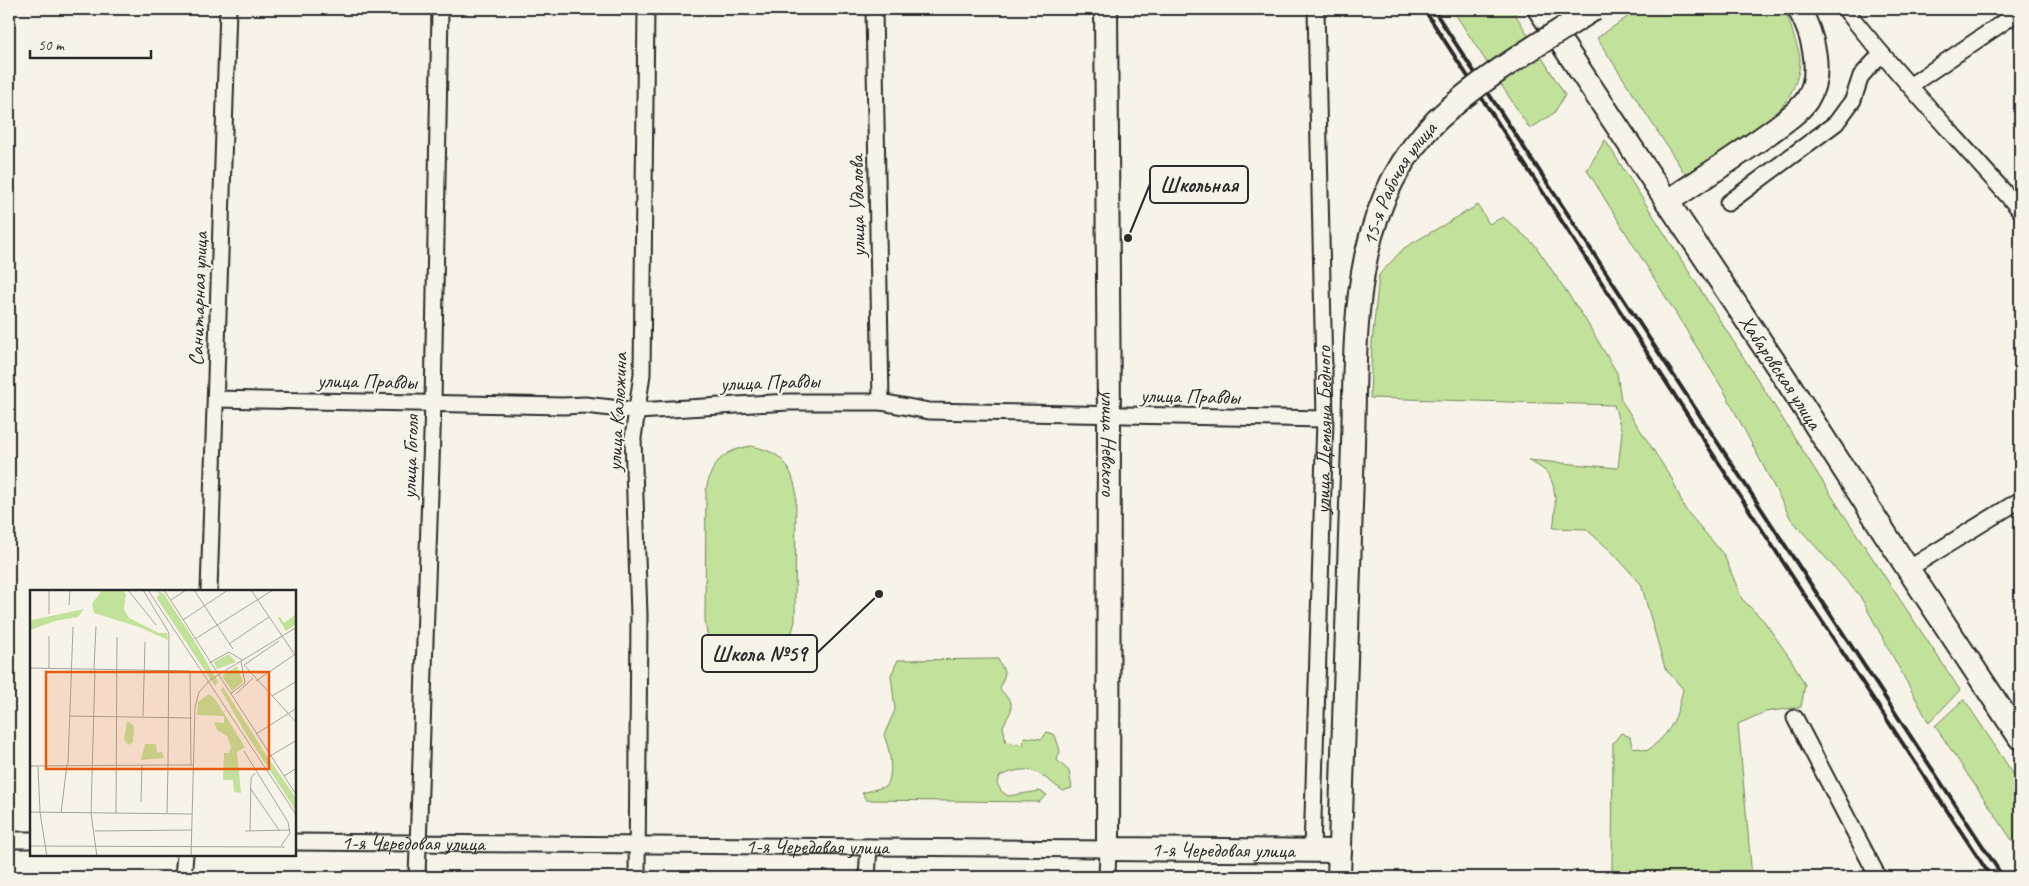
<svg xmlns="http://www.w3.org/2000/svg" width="2029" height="886" viewBox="0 0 2029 886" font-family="Caveat,sans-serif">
	<rect width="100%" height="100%" fill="#f7f3e8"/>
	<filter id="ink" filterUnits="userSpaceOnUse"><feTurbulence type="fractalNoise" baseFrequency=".02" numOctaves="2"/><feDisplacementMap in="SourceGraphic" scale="10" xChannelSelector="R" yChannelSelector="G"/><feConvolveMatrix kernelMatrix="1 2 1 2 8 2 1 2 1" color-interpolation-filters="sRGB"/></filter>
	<g filter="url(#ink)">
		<path fill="#c2e19a" stroke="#768662" d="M 1452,9 L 1512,9 L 1565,95 L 1554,113 L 1530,129 Z
			M 1639,9 L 1783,9 C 1789,18 1791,27 1794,37 C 1796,44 1800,53 1800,60 C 1798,118 1729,149 1685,174 L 1597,38 Z
			M 1605,140 L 1842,512 L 1960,690 L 1929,723 L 1860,596 L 1791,519 L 1724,391 L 1587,170 Z
			M 1478,205 L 1489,224 L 1503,217 L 1535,245 L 1585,319 L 1617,373 L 1621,400 L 1672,479 L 1685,509 L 1724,555 L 1742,599 L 1764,621 L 1792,661 L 1805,685 L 1801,707 L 1765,712 L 1738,724 L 1752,877 L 1612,877 L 1613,743 L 1621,733 L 1630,737 L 1632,747 L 1648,750 C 1672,732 1677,718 1683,689 L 1665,668 L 1641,584 L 1611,551 L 1586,529 L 1553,528 C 1556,513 1558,482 1545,471 C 1541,467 1534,464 1528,460 L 1618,468 L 1622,432 L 1614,405 L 1370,398 L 1372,343 L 1379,275 L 1404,248 Z
			M 751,446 C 780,452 790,462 796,491 L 795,621 C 792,632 790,643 781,652 C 759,674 723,664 709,639 C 706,633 706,626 705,620 L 706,490 C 712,462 722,451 751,446 Z
			M 998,659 L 1005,673 L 1000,689 L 1011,702 L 1011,711 L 1003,726 L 1006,742 L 1023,745 L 1024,737 L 1042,739 L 1047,732 L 1055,735 L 1060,751 L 1057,760 L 1069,771 L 1072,788 L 1063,791 C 1037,772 1032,763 1000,776 L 997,783 L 1001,791 L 1008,796 L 1040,791 L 1047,795 L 1039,802 L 866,800 L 862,793 L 887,786 C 894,770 890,751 884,735 L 895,710 L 891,675 L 898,660 Z
			M 1964,699 L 2020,784 L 2020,852 L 1935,726 Z"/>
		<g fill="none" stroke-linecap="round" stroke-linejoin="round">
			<g stroke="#2b2b2b" stroke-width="19">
				<g id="street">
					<path d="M 874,9 L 881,402"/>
					<path d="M 1845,9 C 1900,79 1962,143 2020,210"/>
					<path d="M 1911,85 L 2020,11"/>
					<path d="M 1728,203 L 1836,123 L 1853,100 L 1861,76 L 1881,54"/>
					<path d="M 216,399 L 563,406 L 585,405 L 638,411 L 788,402 L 881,402 L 929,411 L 1325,419"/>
					<path d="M 1908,569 L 2020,500"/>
					<path d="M 209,591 L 228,9"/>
					<path d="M 1795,718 L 1878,877"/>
					<path d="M 9,840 L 31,840"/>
					<path id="s1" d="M 295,842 L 1108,849 L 1107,877"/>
					<path id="s2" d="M 1312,851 L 1325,419 L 1316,9"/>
					<path d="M 183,877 L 185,855"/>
					<path d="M 417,877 L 433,404 L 440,9"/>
					<path d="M 637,877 L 639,615 L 633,438 L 642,374 L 646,9"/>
					<path d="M 867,877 L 869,847"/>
				</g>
			</g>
			<g stroke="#2b2b2b" stroke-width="26">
				<g id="secondary">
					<path id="s3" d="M 1106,9 L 1109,416 L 1108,849 L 1340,851"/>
					<path id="s4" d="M 1539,9 L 1789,384 L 1908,569 L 2020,738"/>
					<path d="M 1667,202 C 1701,179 1736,157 1769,133 C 1781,124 1798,113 1807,100 C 1824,73 1813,34 1799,9"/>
					<path d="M 1339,877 L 1353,444"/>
				</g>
			</g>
			<use href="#street" stroke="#f7f3e8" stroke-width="15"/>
			<use href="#secondary" stroke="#f7f3e8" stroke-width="22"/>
			<path stroke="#2b2b2b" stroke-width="4" d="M 1424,9 L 1794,579 L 1991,877
				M 1433,9 L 2003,877"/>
			<g stroke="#2b2b2b" stroke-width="26" stroke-linecap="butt">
				<g id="secondary-bridge">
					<path id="s5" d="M 1353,444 C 1356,331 1349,206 1437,120 C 1483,76 1541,43 1594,9"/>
				</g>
			</g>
			<use href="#secondary-bridge" stroke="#f7f3e8" stroke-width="22"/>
		</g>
	</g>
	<g text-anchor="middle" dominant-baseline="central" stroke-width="4.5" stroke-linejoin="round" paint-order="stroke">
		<g font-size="21" fill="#2b2b2b" stroke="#f7f3e8">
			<text stroke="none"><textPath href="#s5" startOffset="269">15-я Рабочая улица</textPath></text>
			<text transform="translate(857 206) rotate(-91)">улица Удалова</text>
			<text transform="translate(198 299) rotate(-88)">Санитарная улица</text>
			<text stroke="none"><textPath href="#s4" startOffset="436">Хабаровская улица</textPath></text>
			<text transform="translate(367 381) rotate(1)">улица Правды</text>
			<text transform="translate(770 382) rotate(-2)">улица Правды</text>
			<text transform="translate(1190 396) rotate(1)">улица Правды</text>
			<text transform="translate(617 412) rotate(-87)">улица Калюжина</text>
			<text stroke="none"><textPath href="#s2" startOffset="421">улица Демьяна Бедного</textPath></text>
			<text stroke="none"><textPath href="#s3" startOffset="434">улица Невского</textPath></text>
			<text transform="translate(410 457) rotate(-88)">улица Гоголя</text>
			<text stroke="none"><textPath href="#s1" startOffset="118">1-я Чередовая улица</textPath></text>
			<text stroke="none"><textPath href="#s1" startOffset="522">1-я Чередовая улица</textPath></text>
			<text stroke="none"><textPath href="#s3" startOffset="955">1-я Чередовая улица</textPath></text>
		</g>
	</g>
	<g transform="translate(30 590)">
		<rect width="266" height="266" fill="#f7f3e8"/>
		<path d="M 72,0 L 92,0 L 96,4 L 94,19 L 99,28 L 129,43 L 137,43 L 138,50 L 109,37 L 64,23 L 62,14 ZM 126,0 L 134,4 L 164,50 L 188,92 L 185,96 L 126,7 L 130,5 ZM 54,19 L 48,27 L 25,31 L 0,40 L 2,30 ZM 266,24 L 266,34 L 256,41 L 248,28 L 250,27 L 254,33 ZM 199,64 L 206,72 L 187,79 L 184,72 ZM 207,76 L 213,92 L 202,101 L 192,86 ZM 193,97 L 232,158 L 229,161 L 232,159 L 266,208 L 266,221 L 213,139 L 191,100 ZM 179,104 L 185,109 L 215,157 L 207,162 L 211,203 L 204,202 L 203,190 L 193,190 L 194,163 L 199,163 L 201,157 L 197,146 L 187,140 L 184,132 L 194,133 L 194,126 L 167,125 L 168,112 ZM 97,131 L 104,136 L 103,152 L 99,155 L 94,150 ZM 115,154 L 126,154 L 127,163 L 132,162 L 134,168 L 111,170 Z" fill="#c2e19a"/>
		<path fill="none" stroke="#a5a39c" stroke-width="1" d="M 19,0 L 19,24M 98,0 L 126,35M 113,0 L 139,43 L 138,175 L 164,175M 118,0 L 267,226M 134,0 L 267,206M 164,0 L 203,59M 221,0 L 267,68M 141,10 L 156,0M 39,15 L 40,0M 153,30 L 198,0M 165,49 L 243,0M 249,51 L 214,75 L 267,133M 199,54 L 239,27M 179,73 L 199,62 L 212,70M 0,78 L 160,81 L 161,175M 19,78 L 19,46M 64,79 L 66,36M 65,79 L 61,223 L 67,267M 226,91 L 264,65M 200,104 L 215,93 L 211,71M 206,104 L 223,88M 242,106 L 267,91M 40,126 L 162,128M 113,126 L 115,52M 226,144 L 267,118M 214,161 L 258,232 L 260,243 L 251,256M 240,166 L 267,150M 38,174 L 43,37M 0,176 L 138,175 L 137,223M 8,177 L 10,222 L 17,267M 254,186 L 267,178M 220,198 L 249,240M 111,212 L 112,175M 0,222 L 162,224M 31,223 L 37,174M 86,223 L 87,47M 65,241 L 162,240M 215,241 L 260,240M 220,241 L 221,188 L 225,183M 0,256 L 255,257M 161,267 L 165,117 L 169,102 L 180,90 L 267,37"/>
		<path fill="#e8590c" fill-opacity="0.15" stroke="#e8590c" stroke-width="2.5" d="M 16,82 L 239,82 L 239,179 L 16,179 Z"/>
		<rect width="266" height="266" fill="none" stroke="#2b2b2b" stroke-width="2.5"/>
	</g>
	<path fill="none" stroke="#2b2b2b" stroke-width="2" d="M1128 238L1150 184M879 594L817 653"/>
	<g fill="#2b2b2b" stroke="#f7f3e8" stroke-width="2">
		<circle cx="1128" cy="238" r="5"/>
		<circle cx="879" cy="594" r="5"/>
	</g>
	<g fill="#f7f3e8" stroke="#2b2b2b" stroke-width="2">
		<rect x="1150" y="166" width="98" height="37" rx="5"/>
		<rect x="702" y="635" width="115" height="37" rx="5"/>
	</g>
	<g font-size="22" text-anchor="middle" font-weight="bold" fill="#2b2b2b">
		<text x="1199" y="192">Школьная</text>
		<text x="759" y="661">Школа №59</text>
	</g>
	<rect width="2029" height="886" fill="none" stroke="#f7f3e8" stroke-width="30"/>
	<rect x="15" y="15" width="1999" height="856" fill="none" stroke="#2b2b2b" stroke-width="2" filter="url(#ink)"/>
	<path d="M30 50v8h121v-8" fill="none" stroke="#2b2b2b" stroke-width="2.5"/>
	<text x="38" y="50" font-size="15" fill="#2b2b2b" stroke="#f7f3e8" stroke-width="4" paint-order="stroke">50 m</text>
</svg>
